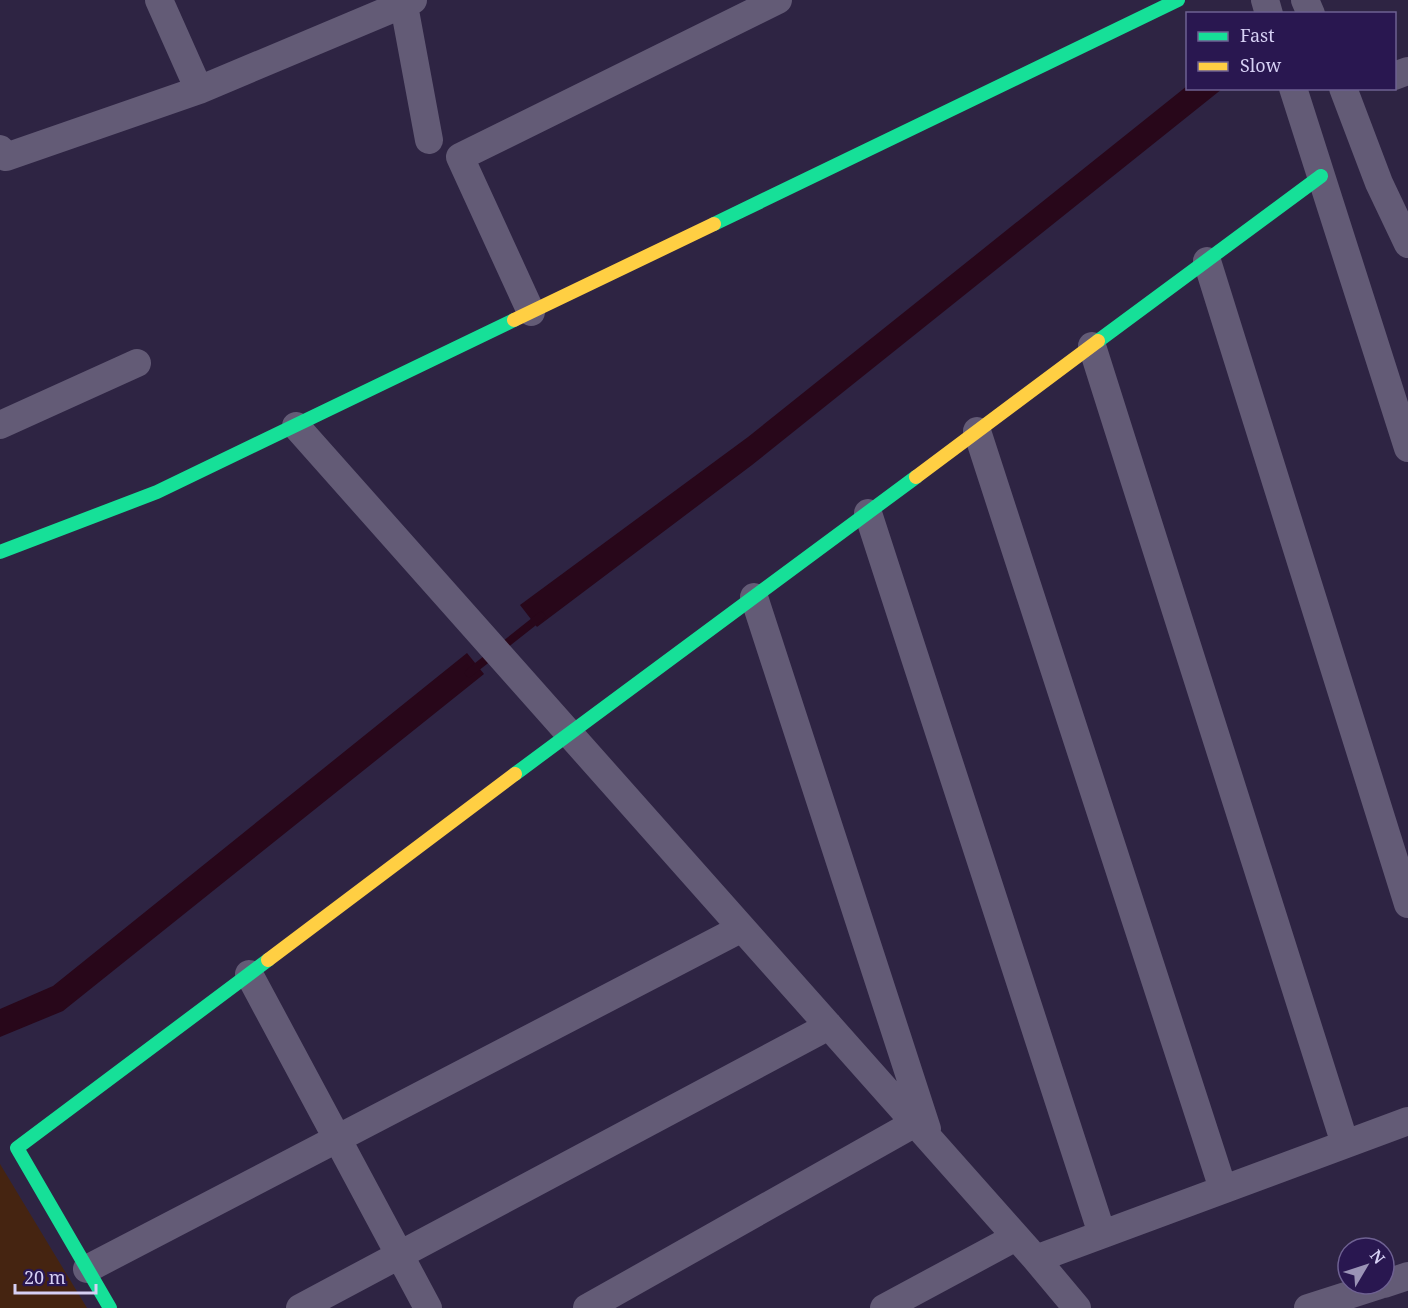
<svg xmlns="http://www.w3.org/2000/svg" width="1408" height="1308" viewBox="0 0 1408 1308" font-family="'Noto Serif',serif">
	<rect width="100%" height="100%" fill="#2e2443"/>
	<path fill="#452411" d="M 0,1164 L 3,1169 L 87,1308 L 0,1308 Z"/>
	<path fill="#28071a" d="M 1187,86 L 1188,88 L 1222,89 L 752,465 L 537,627 L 520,605 L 748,437 Z
		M 467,653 L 484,674 L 63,1011 L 0,1037 L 0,1009 L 53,986 Z"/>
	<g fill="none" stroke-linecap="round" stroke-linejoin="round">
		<path stroke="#28071a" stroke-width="8" d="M 469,673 L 541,616"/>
		<path stroke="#635b76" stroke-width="28" d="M 159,0 L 199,90
			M 403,0 L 429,140
			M 1265,0 L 1269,14
			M 1305,0 L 1311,14
			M 1394,76 L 1408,71
			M 1293,88 L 1408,448
			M 1343,88 L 1379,183 L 1408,244
			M 0,149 L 6,157 L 199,90 L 413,0
			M 1207,261 L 1408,904
			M 531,312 L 460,157 L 778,0
			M 1092,346 L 1345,1144
			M 0,425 L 137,363
			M 296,426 L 1036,1259 L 1077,1308
			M 977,431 L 1223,1189
			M 868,513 L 1102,1234
			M 754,597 L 927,1129
			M 249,974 L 428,1308
			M 1036,1259 L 1408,1121
			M 87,1269 L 742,928
			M 1384,1284 L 1408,1276
			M 300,1308 L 829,1026
			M 587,1308 L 915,1123
			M 884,1308 L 1016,1237
			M 1308,1308 L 1383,1284"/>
		<path stroke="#16e098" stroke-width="14" d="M 714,224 L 1178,0
			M 1098,341 L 1321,176
			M 0,552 L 157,492 L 514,320
			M 515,774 L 916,477
			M 110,1308 L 17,1148 L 268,960"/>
		<path stroke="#ffcf43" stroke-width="14" d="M 514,320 L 714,224
			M 916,477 L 1098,341
			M 268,960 L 515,774"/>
	</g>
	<rect x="1186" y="12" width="210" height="78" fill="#291750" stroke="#6e6192" stroke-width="1.5"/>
	<rect x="1198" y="32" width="30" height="9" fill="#16e098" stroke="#6e6192" stroke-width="1.5"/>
	<text x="1240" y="42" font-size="18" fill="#d6d0f4">Fast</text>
	<rect x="1198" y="62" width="30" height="9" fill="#ffcf43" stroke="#6e6192" stroke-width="1.5"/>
	<text x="1240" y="72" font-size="18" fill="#d6d0f4">Slow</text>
	<g transform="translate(1366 1266) rotate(51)"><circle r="28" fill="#291750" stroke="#6e6192" stroke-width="1.5"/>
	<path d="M0-4.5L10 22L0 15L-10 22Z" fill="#9b94b6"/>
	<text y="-9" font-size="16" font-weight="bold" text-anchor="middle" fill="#d6d0f4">N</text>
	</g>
	<path d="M15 1284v9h81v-9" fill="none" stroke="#d6d0f4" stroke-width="3"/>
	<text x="24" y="1284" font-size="18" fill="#d6d0f4" stroke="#291750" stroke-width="4.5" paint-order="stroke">20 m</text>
</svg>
